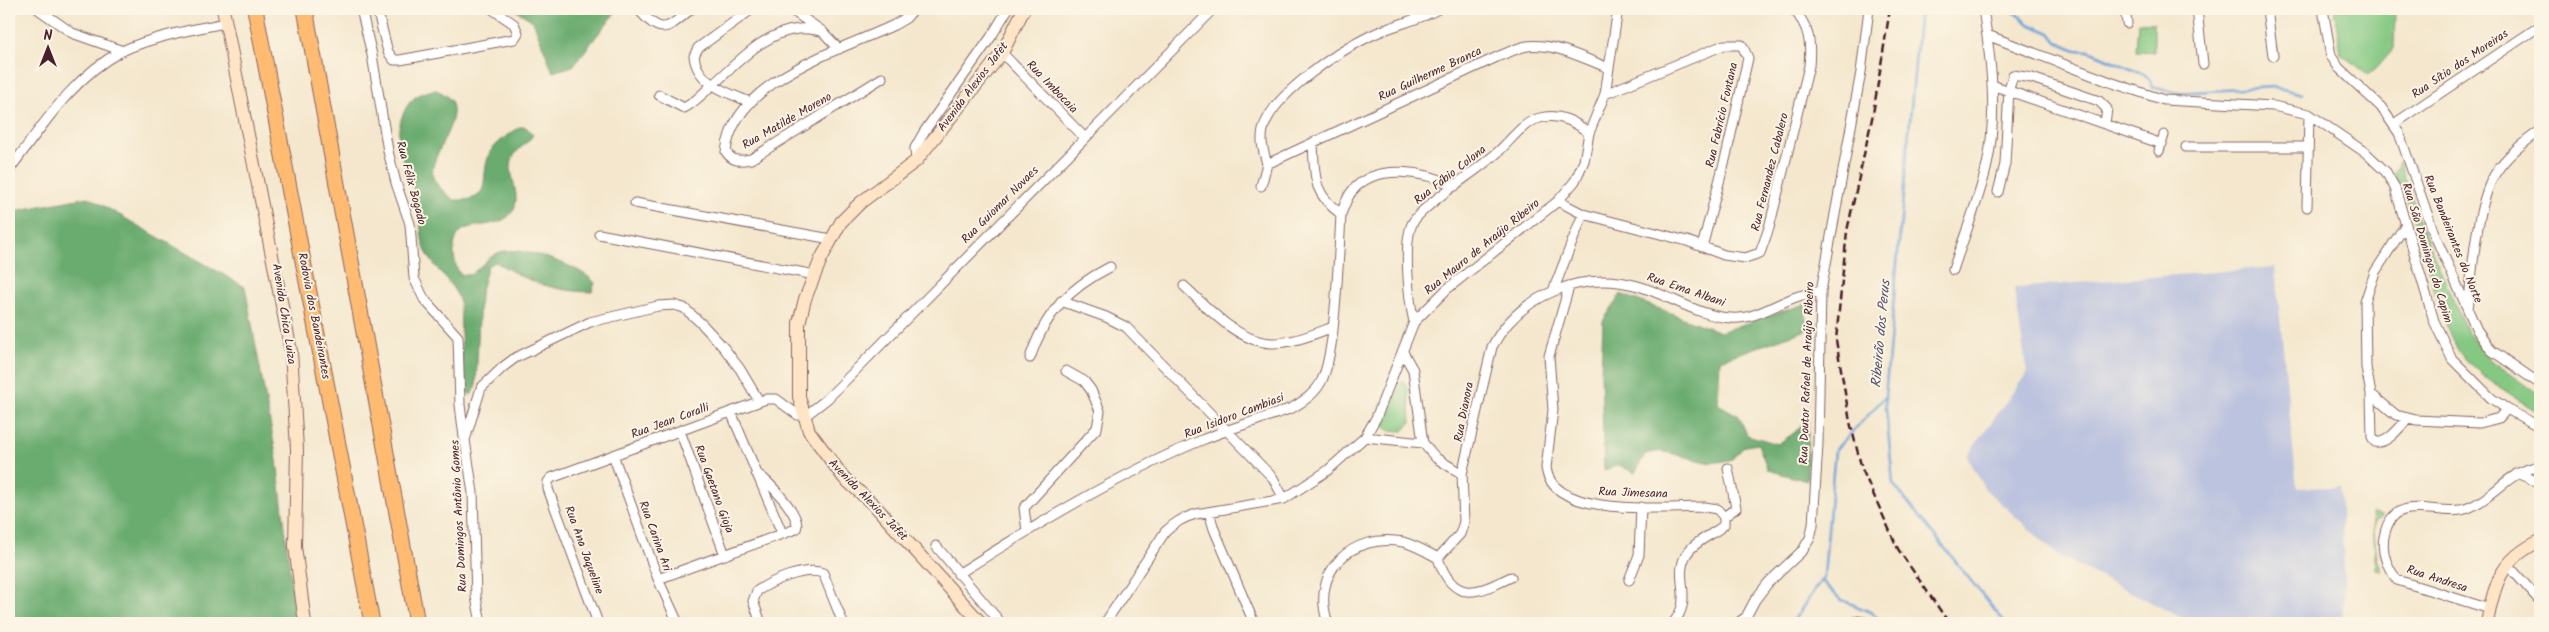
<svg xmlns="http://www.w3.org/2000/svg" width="2549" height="632" viewBox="0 0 2549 632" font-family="Kalam,sans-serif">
	<rect width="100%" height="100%" fill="#fcf5e5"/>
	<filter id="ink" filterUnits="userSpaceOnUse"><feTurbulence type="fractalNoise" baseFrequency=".02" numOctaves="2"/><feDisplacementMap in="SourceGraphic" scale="10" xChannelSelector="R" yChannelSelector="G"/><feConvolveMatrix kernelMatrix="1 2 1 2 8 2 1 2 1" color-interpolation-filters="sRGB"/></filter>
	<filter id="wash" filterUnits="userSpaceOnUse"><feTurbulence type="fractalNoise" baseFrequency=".0096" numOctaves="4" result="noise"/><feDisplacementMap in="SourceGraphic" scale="20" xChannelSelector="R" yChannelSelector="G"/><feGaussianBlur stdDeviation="1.12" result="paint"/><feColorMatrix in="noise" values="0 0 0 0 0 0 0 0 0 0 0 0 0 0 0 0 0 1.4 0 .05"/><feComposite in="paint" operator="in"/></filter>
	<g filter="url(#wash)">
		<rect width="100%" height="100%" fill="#f4e7cd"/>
		<path fill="#bcc3de" d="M 2275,267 L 2297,488 L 2340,487 L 2345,598 L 2341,623 L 2192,623 L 2059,556 L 1985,489 L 1967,456 L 2027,373 L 2014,288 Z"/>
		<path fill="#84c882" stroke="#677456" d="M 2334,9 L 2374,9 L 2395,12 L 2394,49 L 2369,75 L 2341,54 Z
			M 2138,22 L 2154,23 L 2154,52 L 2136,51 Z
			M 2399,161 L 2404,176 L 2411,188 L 2417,216 L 2467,332 L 2491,360 L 2540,395 L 2540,413 C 2512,396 2475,375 2456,347 C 2449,335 2445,321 2440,308 C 2425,265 2417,213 2394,174 Z
			M 1403,380 L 1408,388 L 1411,422 L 1403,431 L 1388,430 L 1384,426 Z
			M 2372,513 L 2382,515 L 2373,522 L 2377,558 L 2382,571 L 2376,569 Z"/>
		<path fill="#6bac70" stroke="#5a664e" d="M 514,9 L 618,9 L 573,66 L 553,72 L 533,21 Z
			M 436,90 C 479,106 427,152 433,177 C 436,186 447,194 454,200 C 496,202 478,178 490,153 C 496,142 510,134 520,127 L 526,127 L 533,135 C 528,143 517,149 513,157 C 506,172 520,190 515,206 C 508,228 479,223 465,229 C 449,236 453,264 460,274 L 470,275 C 480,268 489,256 500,252 C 521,245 583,267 595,283 L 592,292 C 553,291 530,283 496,262 L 488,265 L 480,294 L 476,387 L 471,395 L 463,390 L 460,302 C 453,280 430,267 423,244 C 420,232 421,213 417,199 C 409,170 389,143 404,112 C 411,97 420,92 436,90 Z
			M 88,197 L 245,287 L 277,460 L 296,623 L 9,623 L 9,212 Z
			M 1621,294 L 1720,332 L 1805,304 L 1807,330 L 1720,360 L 1718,404 L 1739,416 L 1747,435 L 1778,444 L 1794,433 L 1808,418 L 1807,481 L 1768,470 L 1758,444 L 1745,446 L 1731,460 L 1711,463 L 1661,451 L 1645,454 L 1635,473 L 1619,465 L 1604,470 L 1601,373 L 1603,321 Z"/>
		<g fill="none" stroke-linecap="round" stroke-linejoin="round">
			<path stroke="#6ba1d9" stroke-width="2.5" d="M 1920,9 L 1885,397 L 1893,484 L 2005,623
				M 2010,9 L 2029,24 L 2050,33 L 2057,42 L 2076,50 L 2089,51 L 2145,75 L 2150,80 L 2152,87 L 2177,93 L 2274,87 L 2303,94
				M 1821,580 L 1840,599 L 1870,612 L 1884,623
				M 1792,623 L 1824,576 L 1835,450 L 1885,397"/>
		</g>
	</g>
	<g filter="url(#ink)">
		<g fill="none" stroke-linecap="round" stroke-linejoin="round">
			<g stroke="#866564" stroke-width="11">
				<path id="street" d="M 38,9 L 72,33 L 123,51
					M 361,9 L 372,55 L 388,151 L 396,183 L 410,224 L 414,278 L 424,299 L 458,337 L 460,405 L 464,437
					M 377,9 L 388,52 L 394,60 L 400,60 L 514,39 L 518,33 L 514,24 L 492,9
					M 638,9 C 662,36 666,30 691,9
					M 790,9 L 822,31 L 839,49
					M 2125,9 L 2127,23
					M 2197,9 L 2203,64
					M 2267,9 L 2273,56
					M 2323,9 L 2331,56 L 2339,68 L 2381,107 L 2399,133 L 2435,236 L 2477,330 L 2491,350 L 2540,384
					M 1987,35 L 2110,82 L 2164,100 L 2273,106 L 2309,114 L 2366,153 L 2386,172 L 2395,188 L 2434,321 L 2452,359 L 2491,398 L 2507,409 L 2540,427
					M 1002,53 L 1085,138
					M 882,78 L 751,159 C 739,161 733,162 726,152 C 733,80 839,51 894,25 L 906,18 L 914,9
					M 1992,85 L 2162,144
					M 1605,94 L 1724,45 L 1742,45 L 1748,58 L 1727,152 L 1702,247
					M 659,95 L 684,108 C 693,104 700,96 708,89 C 734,67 762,32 799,29 C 807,28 815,30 822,31
					M 750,102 C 728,93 697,84 694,56 L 698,48 L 752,9
					M 2394,124 L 2540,26
					M 2186,147 L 2308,147
					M 2159,151 L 2164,135
					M 916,161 L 915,148 L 924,132 L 991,37 L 1008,9
					M 1267,164 L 1497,57 C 1507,53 1517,48 1527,46 C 1556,43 1582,58 1609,68
					M 1267,164 C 1264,152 1260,143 1263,130 C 1271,95 1339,51 1370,36 C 1392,25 1417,21 1438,9
					M 9,170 C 41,128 73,76 122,51 C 151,37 194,29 226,23
					M 1261,186 L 1267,164
					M 1998,192 L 2005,164 L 2009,89 L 2013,75 L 2032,78 L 2099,101 L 2107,109 L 2105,123
					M 1558,201 L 1583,214 L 1687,241 L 1724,255 L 1745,258 L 1760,253 L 1769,228 L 1809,66 C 1811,43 1810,27 1793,9
					M 635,203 L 831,239
					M 2307,207 L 2309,114
					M 1341,214 C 1344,207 1347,196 1353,190 C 1377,162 1426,172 1455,186
					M 2406,224 L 2375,272 L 2365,302 L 2366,367 L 2371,394 L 2396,415 L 2416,420 L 2480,423 L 2499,418 L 2507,409
					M 599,234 L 815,275
					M 1953,270 C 1964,236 1979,200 1987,165 C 1998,114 1991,60 1983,9
					M 1184,286 C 1207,307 1237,341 1270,343 C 1291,344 1314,334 1333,327
					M 1569,287 L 1549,356 L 1553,410 L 1546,468 C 1552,519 1669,507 1705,507 L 1717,509 L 1724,517
					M 1553,291 L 1583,214
					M 1061,301 L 1106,317 L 1126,327 L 1273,478 L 1284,499
					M 2468,310 C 2472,273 2476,205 2495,174 C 2506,156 2523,143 2540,131
					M 1414,322 C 1409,301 1403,243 1412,224 C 1420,206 1482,168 1499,151 C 1512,139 1523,122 1540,118 C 1560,113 1575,122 1589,133
					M 1403,352 L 1413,370 L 1423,443 L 1436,458 L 1462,474
					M 1030,358 C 1045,313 1069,288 1110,267
					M 2371,394 L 2372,437 L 2375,442 C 2388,444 2400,427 2408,418
					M 731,412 L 782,533
					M 680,431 L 725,555
					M 1365,437 L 1423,443
					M 613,455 L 658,579 L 678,623
					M 2517,473 L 2540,483
					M 1209,512 L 1214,529 L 1254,623
					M 1724,517 L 1736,508 L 1728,468
					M 1027,531 L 1024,508 L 1097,428 L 1100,411 L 1091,390 L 1084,381 L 1066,371
					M 936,546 L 1001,623
					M 1438,558 L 1460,534 L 1464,522 L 1462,474 L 1492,347 C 1519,295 1582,270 1638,286 C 1669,295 1698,316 1731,318 C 1753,320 1776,304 1796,297 C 1804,294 1813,293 1821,291
					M 2507,564 L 2540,601
					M 958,574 C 1036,525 1117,475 1202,440 C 1231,428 1262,419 1292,408 C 1304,401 1316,393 1322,380 C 1328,367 1330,352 1332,338 C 1337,297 1339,256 1341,214 C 1312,193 1315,176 1313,144
					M 658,579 L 796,529 C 803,516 767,480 756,473
					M 1629,580 L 1639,555 L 1641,507
					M 2490,609 L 2397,580 C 2387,567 2381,553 2384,537 C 2393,488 2439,519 2468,508 C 2496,497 2506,472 2540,466
					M 481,623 L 476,597 L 473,493 L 465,440 L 481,388 L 503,367 L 515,358 L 590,322 L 658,306 L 674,305 L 684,308 L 702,324 L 724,348 L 740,369 L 759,401
					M 598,623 L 548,489 L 548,482 L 551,478 L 766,399 L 776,399 L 798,415 L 809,413 L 827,399 L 1213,9
					M 761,623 L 753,601 L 757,591 C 772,581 805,566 823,573 L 843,623
					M 1105,623 L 1165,532 C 1175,522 1183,518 1196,514 L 1284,499 L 1327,471 L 1365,437 L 1376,418 L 1414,322 L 1447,289 L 1558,201 L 1575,181 L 1584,161 L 1589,133 L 1605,94 L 1618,9
					M 1328,623 C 1310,573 1351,532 1403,542 C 1415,545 1427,552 1438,558 C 1453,604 1476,594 1511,577
					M 1673,623 C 1694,599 1674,579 1685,557 C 1692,542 1713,535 1724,525 L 1724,517
					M 1738,623 L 1746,617 L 1755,600 L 1768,583 L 1803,550 L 1810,538 L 1813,525 L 1818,444 L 1821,291 L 1861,72 L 1869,9
					M 1850,623 L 1858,621 L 1870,623"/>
			</g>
			<g stroke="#866564" stroke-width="14">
				<path id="secondary" d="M 223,9 L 291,351 L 297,449 L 295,546 L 305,623
					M 981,623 L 876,507 L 844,478 L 809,431 L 799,397 L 799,323 L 805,299 L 821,259 L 841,222 L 860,203 L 916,161 L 1002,53 L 1024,9
					M 2487,623 C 2494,584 2501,559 2540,541"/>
			</g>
			<g stroke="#866564" stroke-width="17">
				<path id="highway" d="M 255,9 L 372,623
					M 305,9 L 417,623"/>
			</g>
			<use href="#street" stroke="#fff" stroke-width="9"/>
			<use href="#secondary" stroke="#ffe4c6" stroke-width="12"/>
			<use href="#highway" stroke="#febb71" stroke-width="15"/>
			<path stroke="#4a1f2b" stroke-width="2.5" stroke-dasharray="8 4" stroke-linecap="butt" d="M 1890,9 L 1873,114 L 1847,231 L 1836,340 L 1850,422 L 1862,469 L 1898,549 L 1949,623"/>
		</g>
	</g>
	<g text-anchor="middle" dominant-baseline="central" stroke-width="4" stroke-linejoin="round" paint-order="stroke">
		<g font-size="12" fill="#4a1f2b" stroke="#fcf5e5">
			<text transform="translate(2460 64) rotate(-34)">Rua Sítio dos Moreiras</text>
			<text transform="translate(1430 74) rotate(-25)">Rua Guilherme Branca</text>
			<text transform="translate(973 87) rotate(-53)">Avenida Alexios Jafet</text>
			<text transform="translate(1052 87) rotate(46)">Rua Imbocaia</text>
			<text transform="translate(1722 115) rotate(-77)">Rua Fabrício Fontana</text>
			<text transform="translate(787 121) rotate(-30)">Rua Matilde Moreno</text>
			<text transform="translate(1770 172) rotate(-76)">Rua Fernandez Cabalero</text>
			<text transform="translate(1450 175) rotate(-38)">Rua Fábio Colona</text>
			<text transform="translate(411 183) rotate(75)">Rua Félix Bogado</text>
			<text transform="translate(1000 205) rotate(-45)">Rua Guiomar Novaes</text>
			<text transform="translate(2453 239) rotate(68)">Rua Bandeirantes do Norte</text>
			<text transform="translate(1482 247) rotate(-39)">Rua Mauro de Araújo Ribeiro</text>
			<text transform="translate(2427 253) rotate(73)">Rua São Domingos do Capim</text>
			<text transform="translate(1686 290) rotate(19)">Rua Ema Albani</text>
			<text transform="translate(284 314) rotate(81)">Avenida Chica Luiza</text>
			<text transform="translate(314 316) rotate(79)">Rodovia dos Bandeirantes</text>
			<text transform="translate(1807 373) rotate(-88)">Rua Doutor Rafael de Araújo Ribeiro</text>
			<text transform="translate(1464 412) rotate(-79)">Rua Dianora</text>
			<text transform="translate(1234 416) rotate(-21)">Rua Isidoro Cambiasi</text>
			<text transform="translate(670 421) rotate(-20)">Rua Jean Coralli</text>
			<text transform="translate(714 489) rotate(70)">Rua Gaetano Gioja</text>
			<text transform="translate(1633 493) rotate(2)">Rua Jimesana</text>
			<text transform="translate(868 500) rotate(46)">Avenida Alexios Jafet</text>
			<text transform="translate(459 516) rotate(-93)">Rua Domingos Antônio Gomes</text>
			<text transform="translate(655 536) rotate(70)">Rua Carina Ari</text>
			<text transform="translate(584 550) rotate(70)">Rua Ana Jaqueline</text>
			<text transform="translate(2437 579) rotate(18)">Rua Andresa</text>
		</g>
		<g font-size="14" font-style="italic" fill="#575371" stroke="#fcf5e5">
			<text transform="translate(1881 334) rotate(-85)">Ribeirão dos Perus</text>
		</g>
	</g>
	<rect width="2549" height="632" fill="none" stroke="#fcf5e5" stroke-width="30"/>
	<g transform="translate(48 48)" stroke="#fcf5e5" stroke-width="4" paint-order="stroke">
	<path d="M0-4L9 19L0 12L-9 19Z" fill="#4a1f2b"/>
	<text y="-8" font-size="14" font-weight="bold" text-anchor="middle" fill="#4a1f2b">N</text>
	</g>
</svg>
